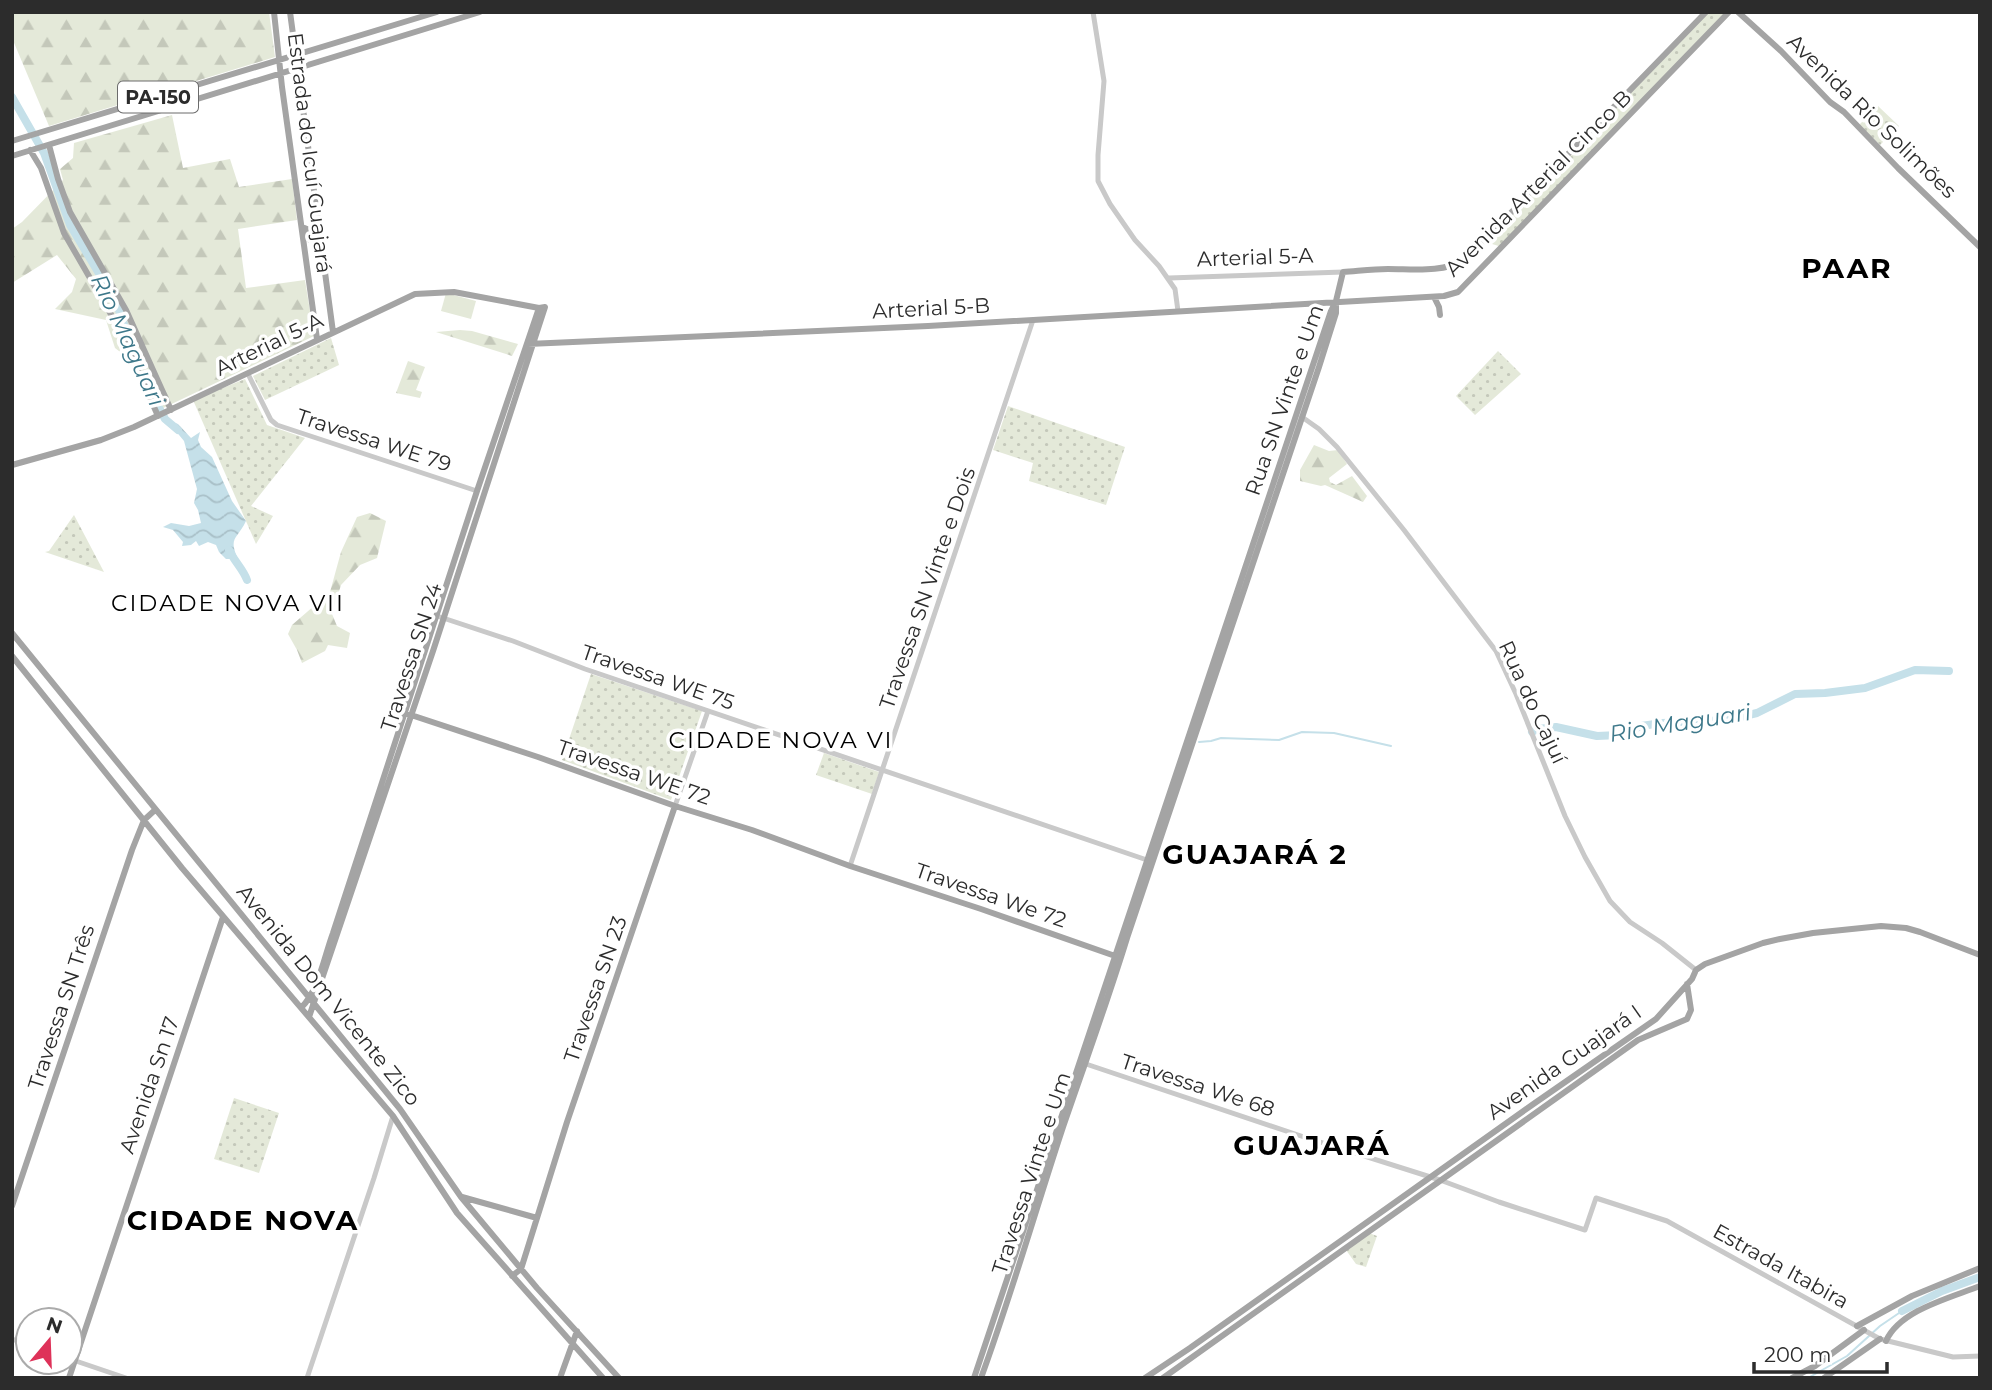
<svg xmlns="http://www.w3.org/2000/svg" width="1992" height="1390" viewBox="0 0 1992 1390" font-family="Montserrat,sans-serif">
	<defs>
		<pattern id="grass-dots" width="8" height="8" patternUnits="userSpaceOnUse" patternTransform="scale(1.75)"><rect width="8" height="8" fill="#e4e9d9"/><path d="M2 2h.1M6 6h.1" fill="none" stroke="#c4c8ba" stroke-width="1.8" stroke-linecap="round"/></pattern>
		<pattern id="forest-firs" width="22" height="20" patternUnits="userSpaceOnUse" patternTransform="scale(1.75)"><rect width="22" height="20" fill="#e4e9d9"/><path d="M5 1l3.5 6h-7zM16 11l3.5 6h-7z" fill="#c4c8ba"/></pattern>
		<pattern id="water-waves" width="16" height="10" patternUnits="userSpaceOnUse" patternTransform="scale(1.75)"><rect width="16" height="10" fill="#c5e0e9"/><path d="M0 5q4-4 8 0t8 0" fill="none" stroke="#a9c0c8"/></pattern>
	</defs>
	<rect width="100%" height="100%" fill="#fff"/>
	<path fill="url(#grass-dots)" d="M 1706,12 L 1729,12 L 1502,247 L 1492,244 L 1490,241 L 1490,234 Z
		M 1878,106 L 1899,126 L 1880,145 L 1859,125 Z
		M 331,338 L 339,365 L 265,400 L 253,376 Z
		M 1498,351 L 1521,374 L 1475,415 L 1456,396 Z
		M 245,379 L 267,425 L 305,438 L 251,506 L 273,516 L 256,544 L 193,400 Z
		M 1008,406 L 1125,447 L 1106,505 L 1029,481 L 1033,463 L 993,450 Z
		M 74,515 L 104,572 L 45,552 L 49,551 Z
		M 591,674 L 702,711 L 671,800 L 562,760 Z
		M 824,753 L 879,772 L 872,794 L 816,775 Z
		M 234,1098 L 279,1113 L 259,1173 L 214,1159 Z
		M 1369,1233 L 1377,1236 L 1366,1267 L 1356,1264 L 1346,1250 Z"/>
	<path fill="url(#forest-firs)" d="M 12,12 L 269,12 L 275,57 L 49,126 L 12,38 Z
		M 172,115 L 183,168 L 230,159 L 239,187 L 292,179 L 297,220 L 238,229 L 246,288 L 305,280 L 314,336 L 157,411 L 128,358 L 115,348 L 106,320 L 55,309 L 72,292 L 76,279 L 57,255 L 12,283 L 12,229 L 22,222 L 63,180 L 60,169 L 73,158 L 74,143 Z
		M 460,330 L 472,331 L 518,344 L 512,356 L 436,332 Z
		M 408,361 L 425,367 L 416,390 L 422,392 L 420,398 L 396,393 Z
		M 1314,445 L 1329,451 L 1338,450 L 1347,464 L 1329,478 L 1330,482 L 1336,485 L 1352,476 L 1367,496 L 1363,502 L 1325,485 L 1321,486 L 1300,481 L 1300,470 Z
		M 370,513 L 386,521 L 377,558 L 360,565 L 341,585 L 332,614 L 337,626 L 350,633 L 347,648 L 328,645 L 325,651 L 302,663 L 297,650 L 288,634 L 292,625 L 330,592 L 341,552 L 357,517 Z"/>
	<path fill="#e4e9d9" d="M 446,293 L 476,301 L 471,319 L 441,311 Z"/>
	<path fill="url(#water-waves)" d="M 173,422 L 178,424 L 191,438 L 200,432 L 198,440 L 201,447 L 212,457 L 232,501 L 246,521 C 237,540 228,537 238,559 L 226,559 L 219,552 L 216,545 L 208,542 L 199,546 L 196,541 L 191,545 L 182,546 L 183,542 L 173,530 L 163,527 L 171,523 L 189,526 L 201,523 L 198,510 L 194,503 L 197,489 L 184,441 L 170,424 Z"/>
	<g fill="none" stroke-linecap="round" stroke-linejoin="round">
		<path stroke="#c5e0e9" stroke-width="2" d="M 1199,742 L 1211,741 L 1221,738 L 1279,740 L 1302,732 L 1334,733 L 1391,746
			M 1808,1378 L 1847,1356 L 1880,1326 L 1902,1311"/>
		<path stroke="#c5e0e9" stroke-width="8" d="M 12,97 L 44,153 L 70,225 L 116,302 L 139,366
			M 143,378 L 165,419 L 178,430
			M 229,550 C 234,561 243,569 247,580
			M 1532,732 L 1538,729 L 1556,727 L 1597,736 L 1619,735 L 1641,726 L 1662,723 L 1727,720 L 1757,713 L 1795,694 L 1825,693 L 1865,688 L 1915,670 L 1949,671
			M 1902,1311 L 1942,1291 L 1980,1277"/>
		<path stroke="#c9c9c9" stroke-width="5" d="M 1093,12 L 1104,81 L 1098,155 L 1098,181 L 1110,204 L 1135,240 L 1159,266 L 1175,289 L 1178,311
			M 1169,278 L 1343,272
			M 248,374 L 271,420 L 277,425 L 477,491
			M 1302,417 L 1319,429 L 1337,447 L 1404,530 L 1496,651 L 1516,694 L 1565,816 L 1585,857 L 1610,901 L 1630,922 L 1662,943 L 1696,970
			M 437,616 L 513,641 L 585,669 L 1147,860
			M 675,806 L 708,711
			M 850,866 L 1033,320
			M 1083,1063 L 1301,1136 L 1440,1180 L 1499,1202 L 1585,1230 L 1596,1198 L 1667,1221 L 1880,1339 L 1953,1357 L 1980,1356
			M 12,1339 L 28,1345
			M 70,1359 L 126,1378
			M 307,1378 L 374,1178 L 393,1116"/>
		<path stroke="#a4a4a4" stroke-width="6" d="M 274,12 L 282,87 L 317,339
			M 290,12 L 333,332
			M 1738,12 L 1781,51 L 1830,102 L 1844,112 L 1898,168 L 1980,247
			M 12,141 L 437,12
			M 49,145 L 58,179 L 70,212 L 126,310 L 171,410
			M 30,150 L 41,168 L 64,233 L 120,330 L 158,416
			M 12,156 L 480,12
			M 302,227 L 307,229 L 310,240 L 320,238
			M 1434,297 L 1439,307 L 1440,315
			M 528,344 L 928,326 L 1444,296 L 1458,292 L 1729,12
			M 12,465 L 101,440 L 134,427 L 415,294 L 454,292 L 539,308 L 545,307 L 433,651 L 309,1017
			M 12,633 L 400,1109 L 461,1197 L 537,1288 L 619,1378
			M 12,656 L 182,868 L 393,1116 L 457,1213 L 603,1378
			M 405,713 L 538,757 L 675,806 L 752,830 L 850,866 L 981,909 L 1118,957
			M 301,1008 C 319,990 324,957 333,933 L 477,491 L 539,308
			M 462,1197 L 537,1218
			M 12,1206 L 132,850 L 144,820 L 155,810
			M 512,1276 L 521,1269 L 527,1250 L 567,1122 L 675,806
			M 1857,1326 L 1912,1296 L 1980,1268
			M 1886,1341 C 1900,1310 1950,1298 1980,1286
			M 69,1378 L 223,917
			M 560,1378 L 577,1331
			M 974,1378 L 1331,311 L 1335,303
			M 981,1378 C 1011,1296 1035,1212 1062,1130 C 1084,1066 1107,1003 1127,938 L 1319,367 L 1336,313 L 1336,301 L 1343,272 C 1358,271 1373,269 1388,269 C 1414,269 1441,273 1465,260 L 1706,12
			M 1145,1378 L 1190,1348 L 1532,1105 L 1656,1019 L 1692,979 L 1696,970 L 1705,964 L 1763,943 L 1780,939 L 1813,933 L 1881,926 L 1906,928 L 1920,932 L 1980,955
			M 1163,1378 L 1638,1040 L 1687,1019 L 1691,1010 L 1687,984
			M 1792,1378 L 1815,1366 L 1864,1330
			M 1824,1378 L 1880,1339"/>
	</g>
	<g text-anchor="middle" dominant-baseline="central" stroke-width="7" stroke-linejoin="round" paint-order="stroke">
		<rect fill="#fff" stroke="#6b6b6b" stroke-width="2" x="118" y="81.5" width="80" height="31" rx="5"/>
		<g font-size="19" font-weight="bold" fill="#2c2c2c">
			<text x="158" y="97">PA-150</text>
		</g>
		<g font-size="21" fill="#2c2c2c" stroke="#fff">
			<text transform="translate(1872 116) rotate(44)">Avenida Rio Solimões</text>
			<text transform="translate(310 153) rotate(83)">Estrada do Icuí Guajará</text>
			<text transform="translate(1538 183) rotate(-45)">Avenida Arterial Cinco B</text>
			<text transform="translate(1255 257) rotate(-2)">Arterial 5-A</text>
			<text transform="translate(931 308) rotate(-3)">Arterial 5-B</text>
			<text transform="translate(269 344) rotate(-26)">Arterial 5-A</text>
			<text transform="translate(1284 400) rotate(-71)">Rua SN Vinte e Um</text>
			<text transform="translate(374 440) rotate(18)">Travessa WE 79</text>
			<text transform="translate(927 588) rotate(-71)">Travessa SN Vinte e Dois</text>
			<text transform="translate(411 657) rotate(-72)">Travessa SN 24</text>
			<text transform="translate(658 677) rotate(19)">Travessa WE 75</text>
			<text transform="translate(1533 702) rotate(65)">Rua do Cajuí</text>
			<text transform="translate(634 772) rotate(19)">Travessa WE 72</text>
			<text transform="translate(991 895) rotate(19)">Travessa We 72</text>
			<text transform="translate(595 989) rotate(-71)">Travessa SN 23</text>
			<text transform="translate(329 995) rotate(51)">Avenida Dom Vicente Zico</text>
			<text transform="translate(61 1007) rotate(-72)">Travessa SN Três</text>
			<text transform="translate(1564 1062) rotate(-35)">Avenida Guajará I</text>
			<text transform="translate(149 1085) rotate(-71)">Avenida Sn 17</text>
			<text transform="translate(1198 1085) rotate(18)">Travessa We 68</text>
			<text transform="translate(1031 1173) rotate(-72)">Travessa Vinte e Um</text>
			<text transform="translate(1781 1266) rotate(29)">Estrada Itabira</text>
		</g>
		<g font-size="23" font-style="italic" fill="#3d788a" stroke="#fff">
			<text transform="translate(128 340) rotate(65)">Rio Maguari</text>
			<text transform="translate(1680 723) rotate(-9)">Rio Maguari</text>
		</g>
		<g font-size="23" letter-spacing="2" fill="#000" stroke="#fff">
			<text x="228" y="603">CIDADE NOVA VII</text>
			<text x="781" y="740">CIDADE NOVA VI</text>
		</g>
		<g font-size="28" font-weight="bold" letter-spacing="2" fill="#000" stroke="#fff">
			<text x="1847" y="268">PAAR</text>
			<text x="1255" y="854">GUAJARÁ 2</text>
			<text x="1312" y="1145">GUAJARÁ</text>
			<text x="243" y="1220">CIDADE NOVA</text>
		</g>
	</g>
	<rect width="1992" height="1390" fill="none" stroke="#2c2c2c" stroke-width="28"/>
	<g transform="translate(49 1341) rotate(19)"><circle r="33" fill="#ffffff" stroke="#ababab" stroke-width="2"/>
	<path d="M0-5L12 26L0 18L-12 26Z" fill="#de3259"/>
	<text y="-10" font-size="19" font-weight="bold" text-anchor="middle" fill="#2c2c2c">N</text>
	</g>
	<path d="M1754 1362v10h133v-10" fill="none" stroke="#2c2c2c" stroke-width="3.5"/>
	<text x="1764" y="1362" font-size="21" fill="#2c2c2c" stroke="#ffffff" stroke-width="5" paint-order="stroke">200 m</text>
</svg>
